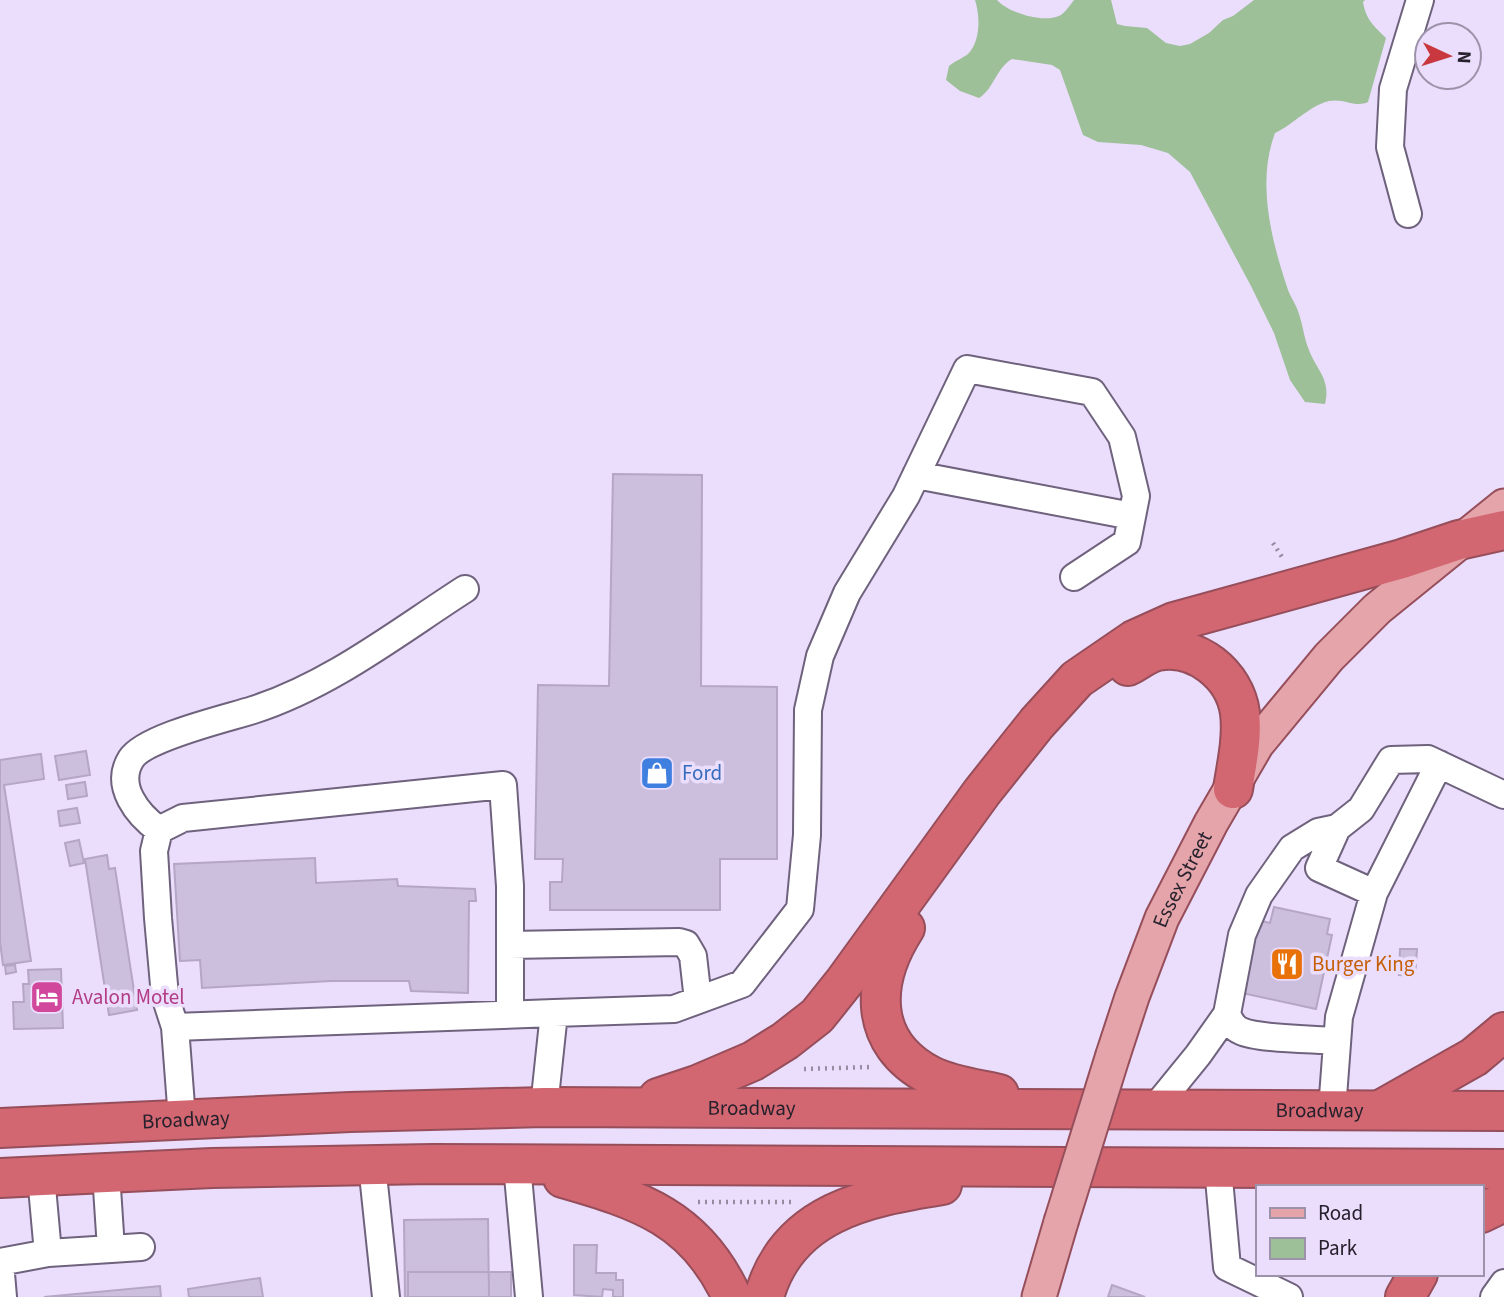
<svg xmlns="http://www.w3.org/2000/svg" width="1504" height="1297" viewBox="0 0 1504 1297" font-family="'Source Sans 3',sans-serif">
	<rect width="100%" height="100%" fill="#ebddfc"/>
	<path fill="#9dc099" d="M 975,0 L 997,0 C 1009,13 1042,23 1059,16 C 1065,13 1070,5 1074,0 L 1111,0 L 1117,24 L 1125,26 L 1147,28 L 1166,43 L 1180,46 L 1190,44 L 1209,33 L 1223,20 L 1233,16 L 1254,0 L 1365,0 L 1363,2 C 1366,20 1374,26 1386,38 L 1368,102 C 1355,108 1344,98 1329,101 C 1309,106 1294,124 1275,133 C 1256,183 1272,242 1288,290 C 1291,298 1297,306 1299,314 C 1303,326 1304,338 1309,350 C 1317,371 1331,379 1325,404 L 1305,402 L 1290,380 L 1274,333 L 1251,286 L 1190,172 L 1168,153 L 1141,145 L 1098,142 L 1083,135 L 1060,70 L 1052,65 L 1012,59 C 996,68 994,89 979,98 L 960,91 L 946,80 L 949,66 C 955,61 963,58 968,54 C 981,41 980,15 975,0 Z"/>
	<path fill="#ccbfdd" stroke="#b4a6c4" stroke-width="2" d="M 613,474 L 702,475 L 701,686 L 777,687 L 777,859 L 720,859 L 720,910 L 550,910 L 550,882 L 562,882 L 563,859 L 535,859 L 538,685 L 609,686 Z
		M 86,751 L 90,775 L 59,780 L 55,756 Z
		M 41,754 L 44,779 L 4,785 L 31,961 L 3,965 L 0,942 L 0,760 Z
		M 85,782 L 87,796 L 68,799 L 66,785 Z
		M 77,808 L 80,823 L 60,826 L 58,811 Z
		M 79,840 L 84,863 L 70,866 L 65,843 Z
		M 107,855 L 109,869 L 115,868 L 137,1010 L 109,1015 L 85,859 Z
		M 315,858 L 316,883 L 397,879 L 398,886 L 475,889 L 476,901 L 469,901 L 468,993 L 411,991 L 409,981 L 331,981 L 202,988 L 200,960 L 180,961 L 174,864 Z
		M 1274,907 L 1330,919 L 1327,934 L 1332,935 L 1316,1009 L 1242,993 L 1258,920 L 1270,923 Z
		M 1400,949 L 1417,949 L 1415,976 L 1399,975 Z
		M 15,965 L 16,972 L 6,974 L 5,966 Z
		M 61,969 L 63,1028 L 14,1029 L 13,1002 L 24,1002 L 23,984 L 29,984 L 28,970 Z
		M 488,1219 L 489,1297 L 405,1297 L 404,1220 Z
		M 574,1245 L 597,1245 L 596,1273 L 616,1273 L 616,1280 L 623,1280 L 623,1297 L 613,1297 L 613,1290 L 603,1289 L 602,1297 L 574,1295 Z
		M 408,1272 L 511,1272 L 511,1297 L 408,1297 Z
		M 260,1278 L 263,1297 L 189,1297 L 188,1289 Z
		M 1112,1285 L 1145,1297 L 1108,1297 Z
		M 160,1286 L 161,1297 L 44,1297 Z"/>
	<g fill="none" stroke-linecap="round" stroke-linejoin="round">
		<g stroke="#6e627d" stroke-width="30">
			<path id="minor" d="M 1408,214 L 1390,147 L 1393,89 L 1420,0
				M 916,475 L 1132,516
				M 159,830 C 138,815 114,786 131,759 C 145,737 228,718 253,710 C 331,685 398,632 465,589
				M 1374,893 L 1319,868 L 1337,828 L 1361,809 L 1391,760 L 1428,759 L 1504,795
				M 510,945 L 679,942 L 686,944 L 693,956 L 698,1000
				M 175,1027 L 165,996 L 158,918 L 154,851 L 159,830 L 183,818 L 503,785 L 510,886 L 510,1014
				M 1336,1041 C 1314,1039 1257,1039 1241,1031 C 1233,1028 1230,1021 1227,1014 L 1242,935 L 1259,895 L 1292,848 L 1318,832 L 1337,828
				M 544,1107 L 554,1013 L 674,1009 L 742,984 L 800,909 L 807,835 L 808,710 L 820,656 L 847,593 L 906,496 L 967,369 L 1092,392 L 1122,437 L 1136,496 L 1127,542 L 1074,577
				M 1154,1109 L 1198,1055 L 1227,1014
				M 1332,1110 L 1339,1017 L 1374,893 L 1439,764
				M 182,1119 L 175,1027 L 554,1013
				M 372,1165 L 386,1297
				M 517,1165 L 529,1297
				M 1218,1168 L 1227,1267 L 1289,1297
				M 41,1176 L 48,1253
				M 111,1249 L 141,1247
				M 3,1297 L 0,1262 L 48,1253 L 111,1249 L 106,1173
				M 1494,1297 L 1504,1283"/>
		</g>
		<g stroke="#964e5a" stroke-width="37">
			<g id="major">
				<path id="s1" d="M 1113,1055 L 1132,997 L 1162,918 L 1211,823 L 1257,744 L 1329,657 L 1377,609 L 1504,506"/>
				<path d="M 1039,1297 L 1061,1222"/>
			</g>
		</g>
		<g stroke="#964e5a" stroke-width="42">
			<g id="highway">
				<path d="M 1128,666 C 1137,661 1148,653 1157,651 C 1196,643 1235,675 1240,713 C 1243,738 1237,764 1233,789"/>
				<path d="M 905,928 C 871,981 867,1043 931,1076 C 951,1086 977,1089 999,1094"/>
				<path d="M 658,1098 L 697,1085 L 753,1061 L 785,1041 L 817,1016 L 845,981 L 982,792 L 1037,723 L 1077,679 L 1134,640 L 1174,622 L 1402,559 L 1459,540 L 1504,530"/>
				<path d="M 1382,1109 L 1474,1057 L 1504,1032"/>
				<path id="s2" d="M 0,1128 L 350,1112 L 544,1107 L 1504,1111"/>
				<path d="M 0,1178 L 212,1168 L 432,1164 L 1504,1169"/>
				<path d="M 563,1178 C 640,1200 696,1218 732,1297"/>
				<path d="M 1481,1213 L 1504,1202"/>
				<path d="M 764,1297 C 787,1212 867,1197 942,1185"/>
				<path d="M 1405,1297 L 1418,1274"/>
			</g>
		</g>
		<path stroke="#968ca2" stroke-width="4.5" stroke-dasharray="2 5" stroke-linecap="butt" d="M 1273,543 L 1284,560
			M 804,1069 L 872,1067
			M 698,1202 L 791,1202"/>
		<use href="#minor" stroke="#fff" stroke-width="26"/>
		<use href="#major" stroke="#e4a4aa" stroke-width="33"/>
		<use href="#highway" stroke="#d26772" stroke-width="38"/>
		<g stroke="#964e5a" stroke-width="37" stroke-linecap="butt">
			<path id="major-bridge" d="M 1061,1222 L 1113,1055"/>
		</g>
		<use href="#major-bridge" stroke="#e4a4aa" stroke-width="33"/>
	</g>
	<defs>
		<g id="shop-square" transform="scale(1.75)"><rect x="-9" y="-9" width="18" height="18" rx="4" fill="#3f7fe0" stroke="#ebddfc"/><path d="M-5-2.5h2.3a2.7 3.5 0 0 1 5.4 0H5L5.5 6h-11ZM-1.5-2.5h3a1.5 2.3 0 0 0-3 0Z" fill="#fff"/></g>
		<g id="restaurant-square" transform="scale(1.75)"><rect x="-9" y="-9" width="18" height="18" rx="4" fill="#e8710a" stroke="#ebddfc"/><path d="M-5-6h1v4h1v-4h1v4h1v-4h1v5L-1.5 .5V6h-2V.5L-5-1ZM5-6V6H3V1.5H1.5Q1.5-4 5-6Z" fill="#fff"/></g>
		<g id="hotel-square" transform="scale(1.75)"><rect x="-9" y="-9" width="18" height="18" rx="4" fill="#d1479c" stroke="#ebddfc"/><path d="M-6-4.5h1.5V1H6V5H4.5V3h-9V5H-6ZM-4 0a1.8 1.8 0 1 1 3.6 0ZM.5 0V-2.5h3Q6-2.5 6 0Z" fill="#fff"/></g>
	</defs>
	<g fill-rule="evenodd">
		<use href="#shop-square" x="657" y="773"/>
		<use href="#restaurant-square" x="1287" y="964"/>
		<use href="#hotel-square" x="47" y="997"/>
	</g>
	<g text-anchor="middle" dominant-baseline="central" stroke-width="7" stroke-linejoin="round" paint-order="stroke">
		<g font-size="21" fill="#366cbe" stroke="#ebddfc" text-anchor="start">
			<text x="682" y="773">Ford</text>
		</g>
		<g font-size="21" fill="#26212c" stroke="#ebddfc">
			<text stroke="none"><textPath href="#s1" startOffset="189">Essex Street</textPath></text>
			<text stroke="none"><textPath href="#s2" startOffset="752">Broadway</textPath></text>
			<text stroke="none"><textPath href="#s2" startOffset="1320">Broadway</textPath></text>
			<text stroke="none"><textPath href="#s2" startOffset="186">Broadway</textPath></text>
		</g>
		<g font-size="21" fill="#c56008" stroke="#ebddfc" text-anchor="start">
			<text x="1312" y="964">Burger King</text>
		</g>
		<g font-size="21" fill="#b23c85" stroke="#ebddfc" text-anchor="start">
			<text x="72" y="997">Avalon Motel</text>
		</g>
	</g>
	<rect x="1256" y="1185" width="228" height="91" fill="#ebddfc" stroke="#9c92a9" stroke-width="2"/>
	<rect x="1270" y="1208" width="35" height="10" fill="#e4a4aa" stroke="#9c92a9" stroke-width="2"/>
	<text x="1318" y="1220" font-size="21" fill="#26212c">Road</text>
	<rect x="1270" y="1238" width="35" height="21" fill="#9dc099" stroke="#9c92a9" stroke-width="2"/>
	<text x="1318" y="1255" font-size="21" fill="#26212c">Park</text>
	<g transform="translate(1448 56) rotate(94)"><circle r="33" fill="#ebddfc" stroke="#9c92a9" stroke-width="2"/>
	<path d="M0-5L12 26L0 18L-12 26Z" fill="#c8383e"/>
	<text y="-10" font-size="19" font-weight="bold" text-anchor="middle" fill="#26212c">N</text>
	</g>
</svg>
